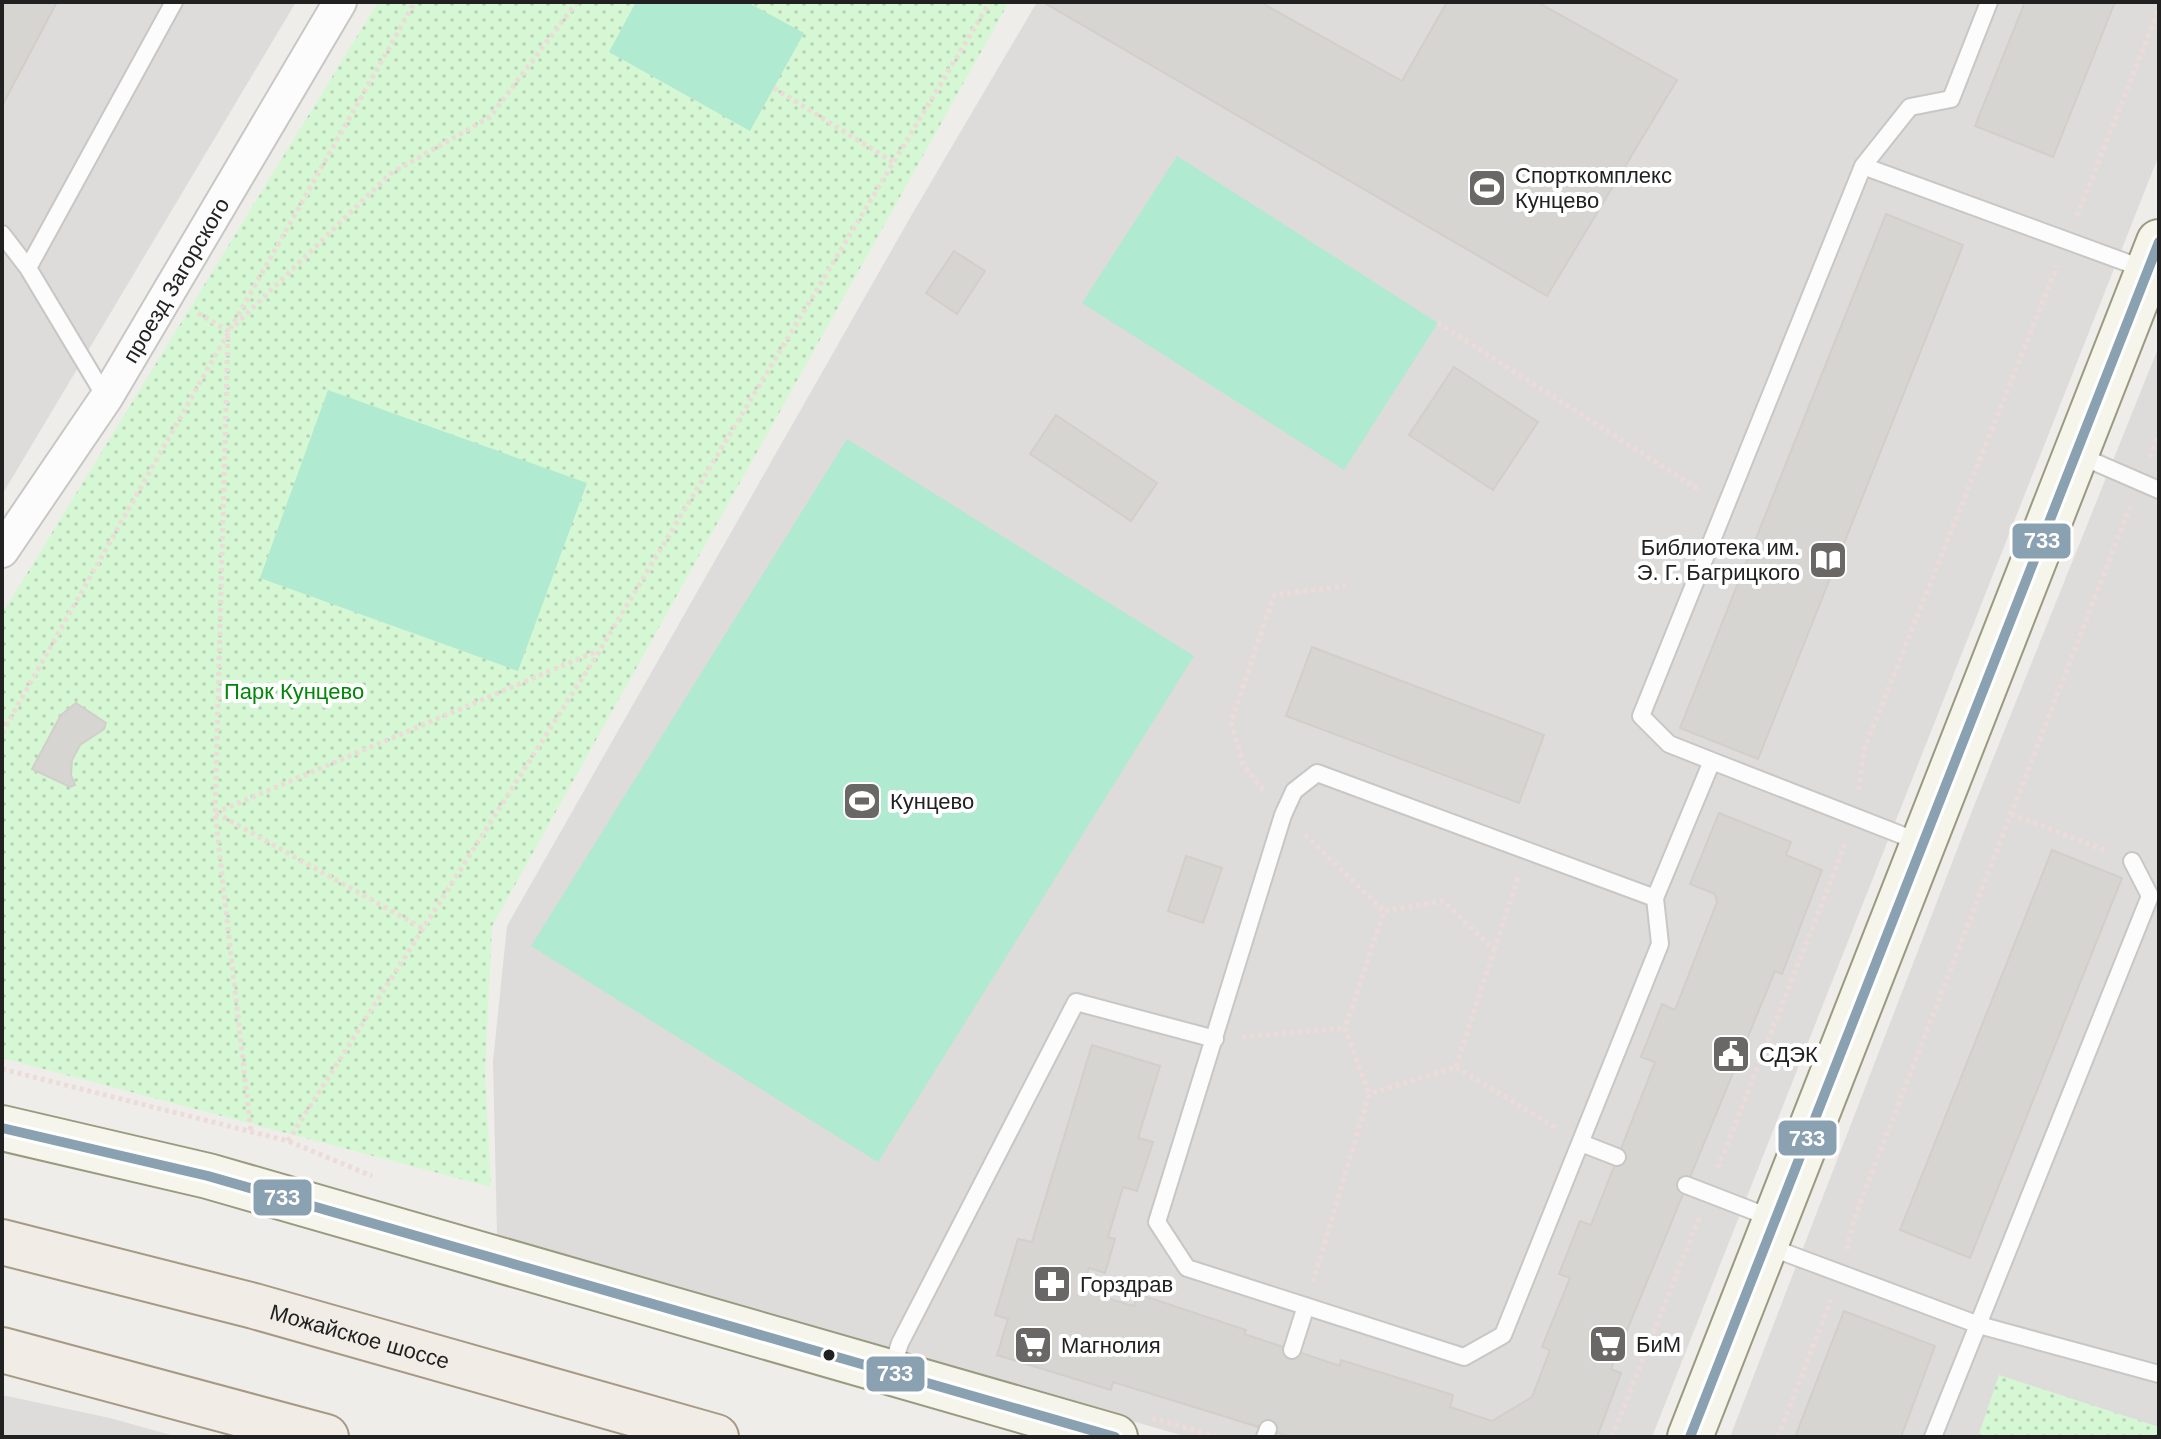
<svg xmlns="http://www.w3.org/2000/svg" width="2161" height="1439" viewBox="0 0 2161 1439" font-family="Arial,sans-serif">
	<defs>
		<pattern id="park-dots" width="8" height="8" patternUnits="userSpaceOnUse" patternTransform="scale(2)"><rect width="8" height="8" fill="#d6f7d4"/><path d="M2 2h.1M6 6h.1" fill="none" stroke="#b7d3b6" stroke-width="1.8" stroke-linecap="round"/></pattern>
	</defs>
	<rect width="100%" height="100%" fill="#efede9"/>
	<path fill="#dedcdb" d="M 2,2 L 296,2 L 2,495 Z
		M 1037,2 L 2159,2 L 2159,155 L 1652,1437 L 1187,1437 L 497,1236 L 493,1061 L 507,926 L 911,216 Z
		M 2159,346 L 2159,1437 L 1730,1437 L 1972,811 Z
		M 2,1395 L 110,1418 L 178,1437 L 2,1437 Z"/>
	<path fill="url(#park-dots)" d="M 378,2 L 1009,2 L 492,926 L 485,1072 L 491,1187 L 2,1058 L 2,614 Z
		M 1999,1375 L 2159,1427 L 2159,1437 L 1978,1437 Z"/>
	<path fill="#b0ead0" d="M 636,2 L 747,2 L 804,33 L 750,131 L 609,52 Z
		M 1177,156 L 1438,323 L 1344,470 L 1082,303 Z
		M 328,390 L 587,483 L 518,671 L 260,578 Z
		M 847,439 L 1194,656 L 878,1162 L 531,946 Z"/>
	<path fill="#d7d5d2" stroke="#d2ceca" stroke-width="2" d="M 2,2 L 57,2 L 2,106 Z
		M 1043,2 L 1260,2 L 1402,81 L 1447,2 L 1537,2 L 1677,80 L 1547,296 Z
		M 2025,2 L 2115,2 L 2053,157 L 1975,126 Z
		M 1886,214 L 1963,245 L 1758,759 L 1680,728 Z
		M 954,251 L 985,271 L 957,314 L 926,293 Z
		M 1454,367 L 1538,422 L 1493,490 L 1409,435 Z
		M 1056,415 L 1157,483 L 1131,521 L 1030,454 Z
		M 1312,647 L 1544,735 L 1519,803 L 1286,716 Z
		M 76,703 L 106,723 L 104,729 L 80,745 L 72,760 L 71,775 L 75,785 L 70,787 L 32,769 L 61,715 Z
		M 1719,813 L 1791,842 L 1786,855 L 1822,870 L 1782,974 L 1775,971 L 1611,1369 L 1621,1373 L 1597,1437 L 1291,1437 L 1113,1382 L 1111,1390 L 997,1355 L 1008,1319 L 995,1315 L 1018,1239 L 1032,1242 L 1092,1045 L 1160,1066 L 1138,1138 L 1153,1142 L 1137,1191 L 1123,1187 L 1108,1237 L 1115,1239 L 1105,1273 L 1089,1268 L 1084,1282 L 1092,1294 L 1134,1306 L 1138,1294 L 1246,1330 L 1244,1334 L 1340,1366 L 1341,1360 L 1453,1395 L 1450,1407 L 1492,1421 L 1532,1397 L 1550,1350 L 1542,1347 L 1570,1278 L 1559,1274 L 1580,1221 L 1591,1225 L 1655,1062 L 1641,1057 L 1662,1004 L 1675,1010 L 1717,902 L 1715,894 L 1690,884 Z
		M 2052,850 L 2122,878 L 1970,1258 L 1900,1230 Z
		M 1186,856 L 1222,868 L 1203,923 L 1168,911 Z
		M 1844,1311 L 1935,1346 L 1901,1437 L 1795,1437 Z"/>
	<g fill="none" stroke-linecap="round" stroke-linejoin="round">
		<g stroke="#c8c7c5" stroke-width="20">
			<path id="lane" d="M 1863,166 L 2147,270
				M 2,234 L 28,268 L 106,398
				M 28,268 L 174,2
				M 2076,454 L 2159,490
				M 1712,761 L 1669,744 L 1641,716 L 1863,166 L 1910,107 L 1951,99 L 1989,2
				M 1655,898 L 1317,773 L 1294,791 L 1283,815 L 1157,1222 L 1187,1268 L 1464,1357 L 1503,1335 L 1660,944 L 1655,898 L 1712,761 L 1922,843
				M 1581,1143 L 1617,1157
				M 1686,1185 L 1774,1219
				M 1767,1246 L 1979,1325 L 2159,1374
				M 1292,1350 L 1306,1306
				M 891,1371 L 900,1343 L 1076,1002 L 1215,1039
				M 1265,1437 L 1268,1429
				M 1933,1437 L 2150,896 L 2132,861"/>
		</g>
		<g stroke="#c8c7c5" stroke-width="36">
			<g id="street">
				<path id="s1" d="M 2,551 L 106,398 L 340,2"/>
			</g>
		</g>
		<g stroke="#999a7f" stroke-width="48">
			<path id="secondary" d="M 2,1128 L 208,1176 L 1115,1437
				M 1690,1437 L 2159,242"/>
		</g>
		<g stroke="#a69a85" stroke-width="48">
			<g id="primary">
				<path id="s2" d="M 2,1242 L 254,1306 L 716,1437"/>
				<path d="M 2,1350 L 326,1437"/>
			</g>
		</g>
		<path stroke="#ecdbd9" stroke-width="5" stroke-dasharray="4 4" stroke-linecap="butt" d="M 774,88 L 893,162
			M 2077,216 L 2159,9
			M 198,313 L 228,331 L 215,813 L 251,1132
			M 1438,323 L 1701,491
			M 235,325 L 390,174 L 490,117 L 577,2
			M 2150,457 L 2159,433
			M 2,733 L 415,2
			M 1263,790 L 1243,764 L 1231,722 L 1274,595 L 1346,586
			M 1859,790 L 1864,750 L 2057,266
			M 215,813 L 597,651
			M 216,813 L 424,929
			M 2011,814 L 2107,851
			M 1305,835 L 1384,911
			M 1494,950 L 1519,875
			M 1242,1037 L 1345,1028
			M 1456,1067 L 1558,1129
			M 2,1069 L 288,1141 L 372,1176
			M 288,1141 L 600,650 L 990,2
			M 1718,1168 L 1846,842
			M 1847,1249 L 1855,1216 L 2130,507
			M 1313,1282 L 1369,1094 L 1456,1067 L 1494,950 L 1443,901 L 1384,911 L 1345,1028 L 1369,1094
			M 1152,1418 L 1217,1437
			M 1612,1437 L 1699,1218
			M 1778,1437 L 1831,1300"/>
		<use href="#lane" stroke="#fdfcfc" stroke-width="16"/>
		<use href="#street" stroke="#fdfcfc" stroke-width="32"/>
		<use href="#secondary" stroke="#f5f5eb" stroke-width="44"/>
		<use href="#primary" stroke="#f2ece6" stroke-width="44"/>
		<g stroke="#fff" stroke-width="16">
			<path id="bus-1" d="M 2,1128 L 208,1176 L 1115,1437
				M 1690,1437 L 2159,242"/>
		</g>
		<use href="#bus-1" stroke="#8aa1b1" stroke-width="10"/>
	</g>
	<defs>
		<g id="stadium-square" transform="scale(2)"><rect x="-9" y="-9" width="18" height="18" rx="4" fill="#696867" stroke="#fff"/><path d="M0-5a6.5 5 0 1 0 0 10a6.5 5 0 1 0 0-10ZM-3.5-1.8h7v3.6h-7Z" fill="#fff"/></g>
		<g id="library-square" transform="scale(2)"><rect x="-9" y="-9" width="18" height="18" rx="4" fill="#696867" stroke="#fff"/><path d="M-6-4Q-3-5.5-.7-3.5V5Q-3 3-6 4ZM6-4Q3-5.5 .7-3.5V5Q3 3 6 4Z" fill="#fff"/></g>
		<g id="civic-square" transform="scale(2)"><rect x="-9" y="-9" width="18" height="18" rx="4" fill="#696867" stroke="#fff"/><path d="M-.6-6.5H3V-4.5H.6V-3L4-1V1h2V6H-6V1h2V-1L-.6-3ZM-1.2 2.5V6h2.4V2.5Z" fill="#fff"/></g>
		<g id="pharmacy-square" transform="scale(2)"><rect x="-9" y="-9" width="18" height="18" rx="4" fill="#696867" stroke="#fff"/><path d="M-2-6h4v4h4v4h-4v4h-4v-4h-4v-4h4Z" fill="#fff"/></g>
		<g id="supermarket-square" transform="scale(2)"><rect x="-9" y="-9" width="18" height="18" rx="4" fill="#696867" stroke="#fff"/><path d="M-6-5.5h2.5l.6 2H6L4.5 2H-2.5L-4.4-4H-6ZM-1.5 3.2a1.3 1.3 0 1 0 .1 0ZM3 3.2a1.3 1.3 0 1 0 .1 0Z" fill="#fff"/></g>
	</defs>
	<g fill-rule="evenodd">
		<use href="#stadium-square" x="1487" y="188"/>
		<use href="#library-square" x="1828" y="560"/>
		<use href="#stadium-square" x="862" y="801"/>
		<use href="#civic-square" x="1731" y="1054"/>
		<use href="#pharmacy-square" x="1052" y="1284"/>
		<use href="#supermarket-square" x="1608" y="1344"/>
		<use href="#supermarket-square" x="1033" y="1345"/>
	</g>
	<circle fill="#212121" stroke="#fff" stroke-width="3" cx="829" cy="1355" r="7"/>
	<g text-anchor="middle" dominant-baseline="central" stroke-width="8" stroke-linejoin="round" paint-order="stroke">
		<g font-size="22" fill="#212121" stroke="#fff" text-anchor="start">
			<text x="1515" y="175">Спорткомплекс<tspan x="1515" dy="25">Кунцево</tspan></text>
			<text x="1800" y="547" text-anchor="end">Библиотека им.<tspan x="1800" dy="25">Э. Г. Багрицкого</tspan></text>
			<text x="890" y="801">Кунцево</text>
			<text x="1759" y="1054">СДЭК</text>
			<text x="1080" y="1284">Горздрав</text>
			<text x="1636" y="1344">БиМ</text>
			<text x="1061" y="1345">Магнолия</text>
		</g>
		<g font-size="22" fill="#212121" stroke="#fff">
			<text stroke="none"><textPath href="#s1" startOffset="322">проезд Загорского</textPath></text>
			<text stroke="none"><textPath href="#s2" startOffset="370">Можайское шоссе</textPath></text>
		</g>
		<g font-size="22" fill="#028708" stroke="#fff">
			<text x="294" y="691">Парк Кунцево</text>
		</g>
	</g>
	<g stroke="#fff" stroke-width="3">
		<rect x="2011" y="522" width="61" height="38" rx="8" fill="#8aa1b1"/>
		<rect x="1777" y="1119" width="61" height="38" rx="8" fill="#8aa1b1"/>
		<rect x="252" y="1178" width="61" height="39" rx="8" fill="#8aa1b1"/>
		<rect x="865" y="1355" width="61" height="38" rx="8" fill="#8aa1b1"/>
	</g>
	<g font-size="22" text-anchor="middle" font-weight="bold" fill="#fff">
		<text x="2042" y="548">733</text>
		<text x="1807" y="1146">733</text>
		<text x="282" y="1205">733</text>
		<text x="895" y="1381">733</text>
	</g>
	<rect width="2161" height="1439" fill="none" stroke="#212121" stroke-width="8"/>
</svg>
